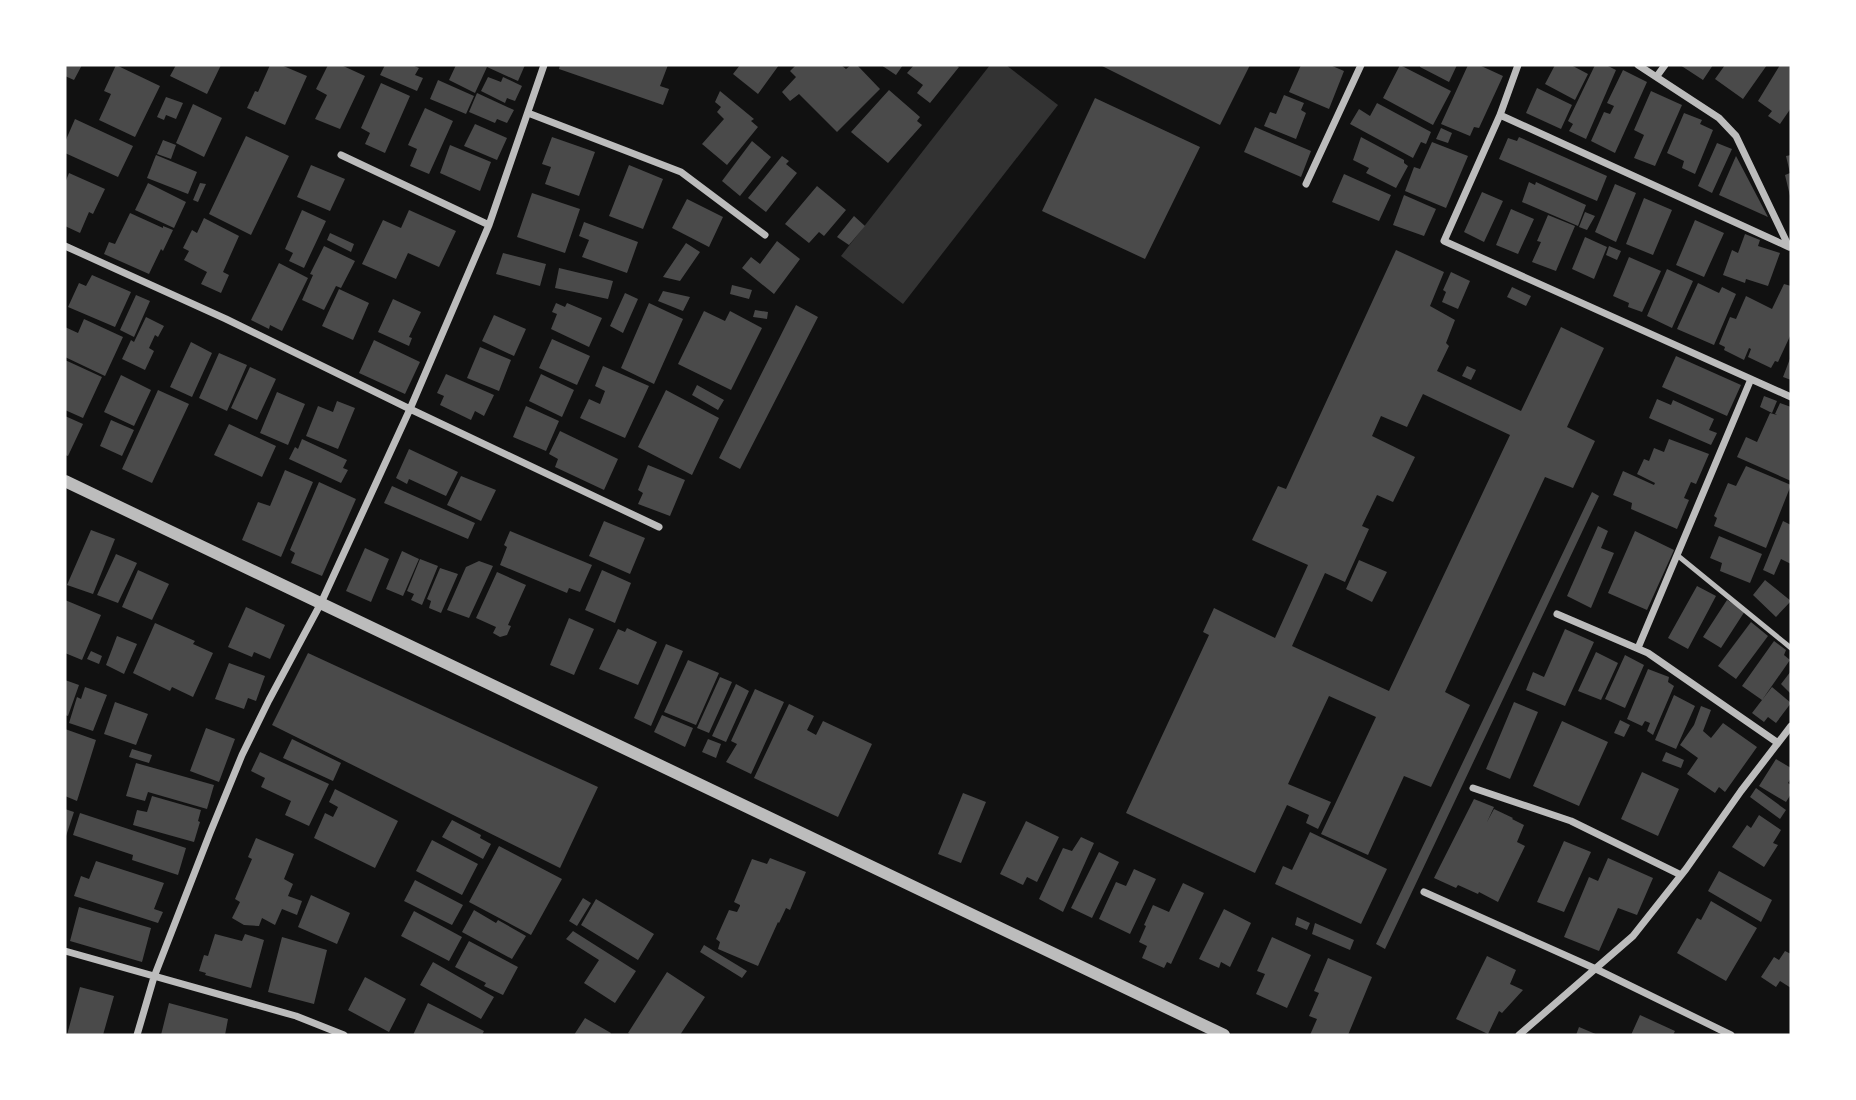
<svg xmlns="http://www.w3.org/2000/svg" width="1856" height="1100" viewBox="0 0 1856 1100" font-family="'PT Sans Narrow',sans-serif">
	<rect width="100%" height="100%" fill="#111"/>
	<path fill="#333" d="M 990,65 L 1006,65 L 1058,105 L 903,304 L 841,256 Z"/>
	<path fill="#4a4a4a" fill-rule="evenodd" d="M 65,65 L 82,65 L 74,80 L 65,76 Z
		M 116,65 L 160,86 L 135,137 L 99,120 L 111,94 L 104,91 Z
		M 176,65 L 221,65 L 207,94 L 170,76 Z
		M 270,65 L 281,65 L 307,76 L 285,125 L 247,108 L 255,91 L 258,92 Z
		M 328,65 L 341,65 L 365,76 L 340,129 L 315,119 L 327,95 L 316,89 Z
		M 385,65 L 412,65 L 419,68 L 415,75 L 423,78 L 417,91 L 380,75 Z
		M 456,65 L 525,65 L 518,81 L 487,67 L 475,93 L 449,80 Z
		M 560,65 L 668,65 L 660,86 L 669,89 L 663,105 L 559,69 Z
		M 740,65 L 779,65 L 758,94 L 733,74 Z
		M 796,65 L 841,65 L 846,69 L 851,65 L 857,65 L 880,89 L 837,132 L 799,94 L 790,101 L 782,92 L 796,77 L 790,71 Z
		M 881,65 L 903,65 L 896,75 Z
		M 914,65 L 955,65 L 959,67 L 930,103 L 917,93 L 923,85 L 907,73 Z
		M 1100,65 L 1250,65 L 1220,125 Z
		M 1301,65 L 1330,65 L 1344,71 L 1329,109 L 1289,92 Z
		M 1400,65 L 1451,91 L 1433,125 L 1383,98 Z
		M 1420,65 L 1457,65 L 1449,82 L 1420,67 Z
		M 1468,65 L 1479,65 L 1503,76 L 1479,128 L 1474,127 L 1470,136 L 1441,124 Z
		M 1555,65 L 1571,65 L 1588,74 L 1575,100 L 1545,84 Z
		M 1595,65 L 1606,65 L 1616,70 L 1586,139 L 1569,131 L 1573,124 L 1568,121 Z
		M 1680,65 L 1713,65 L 1703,80 Z
		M 1725,65 L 1767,65 L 1743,99 L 1715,79 Z
		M 1780,65 L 1791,65 L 1791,108 L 1780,124 L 1768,116 L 1772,111 L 1758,101 Z
		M 1623,70 L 1647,82 L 1615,153 L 1591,141 L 1604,112 L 1610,114 L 1614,106 L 1607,103 Z
		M 488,77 L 501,82 L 503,77 L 522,86 L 515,101 L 507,98 L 505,103 L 481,91 Z
		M 438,80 L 474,96 L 466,114 L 430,99 Z
		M 381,83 L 410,96 L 385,153 L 365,144 L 370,133 L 361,128 Z
		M 1537,88 L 1572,105 L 1561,129 L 1526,113 Z
		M 889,90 L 920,117 L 917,121 L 922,125 L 888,163 L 851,132 Z
		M 720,91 L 754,119 L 751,121 L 758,127 L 727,165 L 702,144 L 724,119 L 717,112 L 721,107 L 715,102 Z
		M 1651,91 L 1682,105 L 1655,166 L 1634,158 L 1644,135 L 1634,130 Z
		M 477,93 L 514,110 L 507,123 L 497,119 L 495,123 L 469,112 Z
		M 1284,95 L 1304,103 L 1301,110 L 1306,113 L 1296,139 L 1264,126 L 1270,112 L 1276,114 Z
		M 166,97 L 183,103 L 176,119 L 166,115 L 164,120 L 157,117 Z
		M 1095,98 L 1200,147 L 1145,259 L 1042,211 Z
		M 1377,103 L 1431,132 L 1426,144 L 1421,142 L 1413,158 L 1350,124 L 1359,109 L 1370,116 Z
		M 193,104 L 222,118 L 204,157 L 176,143 Z
		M 425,108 L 453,121 L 429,174 L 410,166 L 417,149 L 408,145 Z
		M 1684,113 L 1702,120 L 1700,124 L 1713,130 L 1695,174 L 1682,168 L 1684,161 L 1667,153 Z
		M 75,119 L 133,146 L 118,177 L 65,153 L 65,142 Z
		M 475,124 L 507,138 L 497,160 L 464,146 Z
		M 1255,127 L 1311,151 L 1301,177 L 1244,152 Z
		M 1441,128 L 1452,133 L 1448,143 L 1436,139 Z
		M 246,136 L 289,156 L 251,235 L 209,214 Z
		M 552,137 L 595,152 L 579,196 L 545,184 L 551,167 L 542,164 Z
		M 1361,137 L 1404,160 L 1404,163 L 1408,166 L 1396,188 L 1366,173 L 1369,168 L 1353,160 Z
		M 1519,137 L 1607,176 L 1597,201 L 1499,159 L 1508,138 L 1517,141 Z
		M 163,140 L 176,145 L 171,159 L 157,154 Z
		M 752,141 L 771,157 L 740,196 L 722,181 Z
		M 1432,142 L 1468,156 L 1446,208 L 1405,191 L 1414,167 L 1420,169 Z
		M 1717,143 L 1732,149 L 1712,193 L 1698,186 Z
		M 450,145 L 491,162 L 480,191 L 440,173 Z
		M 156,155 L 197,172 L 188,194 L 147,178 Z
		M 1791,155 L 1791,196 L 1790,196 L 1785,175 L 1790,173 L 1786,156 Z
		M 782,156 L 789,161 L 786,164 L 797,173 L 766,212 L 748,198 Z
		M 1736,156 L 1768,217 L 1719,195 Z
		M 311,165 L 345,179 L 330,211 L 297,197 Z
		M 629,165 L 663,179 L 643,229 L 609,216 Z
		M 69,173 L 105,189 L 93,214 L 89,212 L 80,233 L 65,226 L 65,183 Z
		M 1344,174 L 1391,195 L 1379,221 L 1332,202 Z
		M 1529,182 L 1535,185 L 1536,182 L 1586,205 L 1578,226 L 1522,202 Z
		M 148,183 L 186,202 L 174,228 L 135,210 Z
		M 200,183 L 206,184 L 198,202 L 193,200 Z
		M 1615,184 L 1636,193 L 1616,242 L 1595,232 Z
		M 817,186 L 846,210 L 824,236 L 819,232 L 809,243 L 785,224 Z
		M 1482,192 L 1503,201 L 1484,242 L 1464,232 Z
		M 532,193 L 580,209 L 565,253 L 517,237 Z
		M 1404,195 L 1436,209 L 1424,236 L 1393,225 Z
		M 1644,198 L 1672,210 L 1653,255 L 1626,244 Z
		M 687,199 L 723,217 L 709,247 L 672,228 Z
		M 1511,209 L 1534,219 L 1518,254 L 1496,245 Z
		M 302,210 L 326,221 L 304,268 L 289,261 L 293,253 L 285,249 Z
		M 409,210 L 456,231 L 439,267 L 408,253 L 396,279 L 362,264 L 383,220 L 401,228 Z
		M 1585,212 L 1595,216 L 1587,230 L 1579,227 Z
		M 130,213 L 163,228 L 163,226 L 173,230 L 163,251 L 161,249 L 149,274 L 104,254 L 109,242 L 115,244 Z
		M 1548,215 L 1575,226 L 1556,271 L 1532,262 L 1541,242 L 1537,241 Z
		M 854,216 L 865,226 L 849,245 L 837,237 Z
		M 204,218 L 239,236 L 223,272 L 229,275 L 221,293 L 201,284 L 207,272 L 184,260 L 189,251 L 183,248 L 192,230 L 197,233 Z
		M 1695,220 L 1724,233 L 1704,277 L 1676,265 Z
		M 584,222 L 638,242 L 627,273 L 582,257 L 589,240 L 579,236 Z
		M 330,233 L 354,244 L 351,252 L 327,240 Z
		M 1745,234 L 1760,240 L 1758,246 L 1780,253 L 1768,286 L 1746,279 L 1745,283 L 1723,275 L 1732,250 L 1738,253 Z
		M 1585,237 L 1607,247 L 1594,279 L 1572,269 Z
		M 777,241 L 800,259 L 774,294 L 742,268 L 751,257 L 760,264 Z
		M 686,243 L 700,252 L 680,281 L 663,277 Z
		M 324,246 L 355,261 L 341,288 L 336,286 L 324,310 L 302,300 L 313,275 L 310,274 Z
		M 1609,246 L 1621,251 L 1617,260 L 1606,255 Z
		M 1396,250 L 1444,272 L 1430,306 L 1455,320 L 1446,343 L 1449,346 L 1437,371 L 1521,411 L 1561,327 L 1604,348 L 1567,427 L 1595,441 L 1573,488 L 1545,477 L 1445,692 L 1470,705 L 1431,787 L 1404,776 L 1368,855 L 1321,834 L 1376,717 L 1329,696 L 1288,784 L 1331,802 L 1318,829 L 1306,823 L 1309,815 L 1287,805 L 1255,873 L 1126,813 L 1209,635 L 1203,632 L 1214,608 L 1275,638 L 1308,565 L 1252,540 L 1278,486 L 1286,489 ZM 1423,394 L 1510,435 L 1389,691 L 1292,646 L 1325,573 L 1345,582 L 1369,529 L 1362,526 L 1377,495 L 1393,502 L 1415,457 L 1372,436 L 1381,416 L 1407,427 Z
		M 503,253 L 546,264 L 540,286 L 496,274 Z
		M 1629,257 L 1661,271 L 1642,312 L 1628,307 L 1629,303 L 1613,296 Z
		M 279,263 L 308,278 L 282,331 L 270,325 L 269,329 L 251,320 Z
		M 559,268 L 613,281 L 608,299 L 555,288 Z
		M 1667,269 L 1693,281 L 1672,328 L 1647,316 Z
		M 1451,272 L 1470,281 L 1458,309 L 1442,302 L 1446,292 L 1443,290 Z
		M 92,275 L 131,292 L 115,327 L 68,307 L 79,283 L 86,286 Z
		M 1698,283 L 1719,293 L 1722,287 L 1736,294 L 1714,345 L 1677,329 Z
		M 1784,284 L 1791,286 L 1791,334 L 1778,362 L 1775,361 L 1771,368 L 1748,357 L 1751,349 L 1749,348 L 1744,360 L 1724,350 L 1725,347 L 1719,344 L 1730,317 L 1736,319 L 1746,296 L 1772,309 Z
		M 732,285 L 752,290 L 749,299 L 730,294 Z
		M 1512,287 L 1531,296 L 1526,306 L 1507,297 Z
		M 339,289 L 369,303 L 353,340 L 322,326 Z
		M 663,291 L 690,297 L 683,311 L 658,301 Z
		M 625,293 L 638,299 L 623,333 L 610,326 Z
		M 136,295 L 150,301 L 134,337 L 120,330 Z
		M 393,299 L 421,312 L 409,337 L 412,338 L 409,346 L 378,332 Z
		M 556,303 L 565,307 L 567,303 L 602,318 L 589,347 L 551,329 L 557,314 L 552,312 Z
		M 649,303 L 683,319 L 654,384 L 621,368 Z
		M 796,305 L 818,317 L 740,469 L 719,458 Z
		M 755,310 L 768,312 L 767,319 L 753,317 Z
		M 704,311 L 725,321 L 730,311 L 762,328 L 731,390 L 678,364 Z
		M 494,315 L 526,329 L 514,356 L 482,341 Z
		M 146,317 L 164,326 L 158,337 L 155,335 L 149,348 L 154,351 L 145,370 L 122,359 L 131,340 L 134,342 Z
		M 84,319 L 123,337 L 105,376 L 65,357 L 65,327 L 78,333 Z
		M 552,339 L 590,356 L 577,385 L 539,368 Z
		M 374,340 L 420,362 L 405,394 L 359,373 Z
		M 191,342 L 212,353 L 192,397 L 170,387 Z
		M 480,347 L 511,360 L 499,391 L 467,378 Z
		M 219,353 L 247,365 L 227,411 L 199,398 Z
		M 1676,356 L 1741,385 L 1727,416 L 1662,387 Z
		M 1791,356 L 1791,380 L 1783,377 Z
		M 65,360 L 102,377 L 83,418 L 65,410 Z
		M 603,366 L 649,386 L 625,438 L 580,418 L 589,399 L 600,404 L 605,391 L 595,386 Z
		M 1467,366 L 1476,370 L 1471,380 L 1462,376 Z
		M 250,367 L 276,379 L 257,420 L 231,408 Z
		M 446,374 L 494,395 L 484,416 L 475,411 L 471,420 L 440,405 L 444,396 L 437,393 Z
		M 541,374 L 574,390 L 562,417 L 529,401 Z
		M 121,375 L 151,390 L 134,426 L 104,412 Z
		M 697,385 L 724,400 L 718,410 L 692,395 Z
		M 158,390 L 189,404 L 152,483 L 122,469 Z
		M 666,390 L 719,418 L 692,475 L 638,447 Z
		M 277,392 L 305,404 L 288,445 L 260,433 Z
		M 1764,396 L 1777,401 L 1772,413 L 1760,407 Z
		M 1657,399 L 1671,405 L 1673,400 L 1714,419 L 1709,430 L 1717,433 L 1711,445 L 1649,418 Z
		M 337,401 L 355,408 L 338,449 L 306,436 L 318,406 L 333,412 Z
		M 1780,403 L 1791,407 L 1791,481 L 1737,457 L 1746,437 L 1757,442 L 1770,413 L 1777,415 L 1775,414 Z
		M 526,406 L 559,421 L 546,451 L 513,437 Z
		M 65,416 L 83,424 L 68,456 L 65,455 Z
		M 111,420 L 134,430 L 122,456 L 100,446 Z
		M 229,424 L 276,446 L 262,477 L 214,455 Z
		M 560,431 L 618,459 L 604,490 L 555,467 L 558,459 L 549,454 Z
		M 302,439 L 347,460 L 343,468 L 348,470 L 341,483 L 289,459 L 295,447 L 298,449 Z
		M 1669,439 L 1709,454 L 1696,484 L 1691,482 L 1684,498 L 1689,500 L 1677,529 L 1631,509 L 1632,503 L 1613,495 L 1623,471 L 1654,485 L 1655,483 L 1637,474 L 1644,459 L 1649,461 L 1654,448 L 1664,452 Z
		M 409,449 L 458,472 L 446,496 L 409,479 L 407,484 L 396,478 Z
		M 648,465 L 685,480 L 670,516 L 638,504 L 643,493 L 638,490 Z
		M 1746,466 L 1791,485 L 1766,548 L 1714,526 L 1717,518 L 1714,516 L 1728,483 L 1736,486 Z
		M 285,470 L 313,482 L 281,557 L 242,540 L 258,502 L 270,506 Z
		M 461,476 L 496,490 L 481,521 L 447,505 Z
		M 319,482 L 356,499 L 322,576 L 291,563 L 295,553 L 290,550 Z
		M 392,486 L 475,523 L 468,539 L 384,503 Z
		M 1592,492 L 1599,496 L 1385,949 L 1376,944 Z
		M 604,521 L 645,538 L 630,574 L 589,556 Z
		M 1783,521 L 1791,525 L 1791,564 L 1781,559 L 1774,575 L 1763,570 Z
		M 1598,526 L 1608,531 L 1601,548 L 1614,553 L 1591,608 L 1567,596 Z
		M 91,530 L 115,539 L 93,594 L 67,585 Z
		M 510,531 L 592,565 L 580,592 L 569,588 L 567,593 L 500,565 L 507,547 L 504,545 Z
		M 1635,531 L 1674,550 L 1647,610 L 1608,593 Z
		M 1719,536 L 1762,554 L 1750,583 L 1720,571 L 1722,563 L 1710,558 Z
		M 365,548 L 389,559 L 371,602 L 346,591 Z
		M 402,551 L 419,559 L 403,596 L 386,589 Z
		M 116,554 L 137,563 L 118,603 L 97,595 Z
		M 420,559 L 438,566 L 422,605 L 411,600 L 414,594 L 407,591 Z
		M 1359,560 L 1387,572 L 1372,602 L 1346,589 Z
		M 479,561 L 493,566 L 469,618 L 447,610 L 466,567 Z
		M 440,568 L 458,574 L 441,613 L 429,608 L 431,601 L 427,599 Z
		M 138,570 L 169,584 L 152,620 L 122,607 Z
		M 602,570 L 631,583 L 615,623 L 585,610 Z
		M 497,572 L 526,585 L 508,625 L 511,626 L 507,635 L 500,637 L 493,633 L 496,627 L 476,618 Z
		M 1765,580 L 1791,601 L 1776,617 L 1753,595 Z
		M 1697,586 L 1716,596 L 1688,649 L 1668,638 Z
		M 65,600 L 101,615 L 82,660 L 65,653 Z
		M 1727,600 L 1745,611 L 1721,648 L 1703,637 Z
		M 246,607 L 285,625 L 270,659 L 254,652 L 252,657 L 228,647 Z
		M 569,618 L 594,629 L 574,675 L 550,665 Z
		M 1751,622 L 1768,636 L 1736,679 L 1718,666 Z
		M 155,623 L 195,641 L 193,644 L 213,653 L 193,697 L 172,687 L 170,691 L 133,673 Z
		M 627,628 L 657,642 L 638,685 L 599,669 L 618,629 L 625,632 Z
		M 1565,629 L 1594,642 L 1565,706 L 1526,690 L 1533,672 L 1544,677 Z
		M 117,636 L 137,644 L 124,674 L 106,665 Z
		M 1774,641 L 1786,650 L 1784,655 L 1790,660 L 1762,700 L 1742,686 Z
		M 666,644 L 683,651 L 651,726 L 634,718 Z
		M 91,651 L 102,656 L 99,664 L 87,659 Z
		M 1596,652 L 1618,663 L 1601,700 L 1578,691 Z
		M 308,653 L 598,787 L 560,868 L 272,725 Z
		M 1625,655 L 1644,665 L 1625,708 L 1605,699 Z
		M 688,660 L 719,673 L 696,725 L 664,712 Z
		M 229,663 L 265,676 L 256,701 L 248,698 L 244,709 L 215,699 Z
		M 1648,669 L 1669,677 L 1668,682 L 1674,686 L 1653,735 L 1647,731 L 1650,723 L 1645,721 L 1642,726 L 1627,719 Z
		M 1791,671 L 1791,694 L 1781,684 Z
		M 720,677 L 732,682 L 709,733 L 697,728 Z
		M 65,680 L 79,685 L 68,716 L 65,715 Z
		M 736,684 L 749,691 L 726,742 L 712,736 Z
		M 85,687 L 107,695 L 93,731 L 69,723 L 77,697 L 81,699 Z
		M 1772,687 L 1791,703 L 1776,723 L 1768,717 L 1764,722 L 1752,713 Z
		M 755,689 L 784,702 L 751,774 L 726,762 L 737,744 L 731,741 Z
		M 1674,695 L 1695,706 L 1676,749 L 1655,740 Z
		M 115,702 L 148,714 L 136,745 L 104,734 Z
		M 1514,702 L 1538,712 L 1510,779 L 1486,769 Z
		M 789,704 L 814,716 L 807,730 L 816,735 L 823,721 L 872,744 L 838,817 L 754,778 Z
		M 1701,706 L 1711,710 L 1703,731 L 1711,738 L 1723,723 L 1757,747 L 1725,792 L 1719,787 L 1715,793 L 1687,774 L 1698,758 L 1680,745 L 1694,725 Z
		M 662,715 L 693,728 L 685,747 L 654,732 Z
		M 1620,720 L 1630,725 L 1624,737 L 1614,733 Z
		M 1562,721 L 1608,742 L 1579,806 L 1533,786 Z
		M 206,728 L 235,739 L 219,782 L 190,771 Z
		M 65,729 L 96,740 L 77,801 L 65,796 Z
		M 292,739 L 341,763 L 333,781 L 283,758 Z
		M 708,739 L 721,744 L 716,758 L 702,752 Z
		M 132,749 L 152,755 L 149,763 L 129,757 Z
		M 260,752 L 329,784 L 309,826 L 285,815 L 291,801 L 261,787 L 265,778 L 251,771 Z
		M 1666,752 L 1684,760 L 1681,768 L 1662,761 Z
		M 1776,759 L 1791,768 L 1791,778 L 1788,783 L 1791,785 L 1791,794 L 1786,802 L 1759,786 Z
		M 136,763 L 214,785 L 207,809 L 148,792 L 145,801 L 126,796 Z
		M 1642,772 L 1679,789 L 1658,836 L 1621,819 Z
		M 1756,788 L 1786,810 L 1780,819 L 1750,797 Z
		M 335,789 L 398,821 L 375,868 L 314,838 L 325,813 L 333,817 L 338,807 L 329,802 Z
		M 963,793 L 986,802 L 961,863 L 938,854 Z
		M 152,796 L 201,810 L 198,821 L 200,822 L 194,842 L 133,825 L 137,810 L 147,812 Z
		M 1474,799 L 1494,807 L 1487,822 L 1494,809 L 1513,818 L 1512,819 L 1524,825 L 1517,842 L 1525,846 L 1498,902 L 1479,892 L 1478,894 L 1458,885 L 1456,888 L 1434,878 Z
		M 65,809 L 74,812 L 65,839 Z
		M 80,813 L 186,848 L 178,875 L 132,860 L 133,855 L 73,835 Z
		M 1759,815 L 1781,830 L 1773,843 L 1778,845 L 1764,867 L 1732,847 L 1747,825 L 1751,828 Z
		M 452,820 L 481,835 L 480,838 L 491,844 L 483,859 L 442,837 Z
		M 1026,821 L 1059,837 L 1037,882 L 1027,877 L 1023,885 L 1000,874 Z
		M 1310,832 L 1387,869 L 1361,924 L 1275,884 L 1283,866 L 1292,870 Z
		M 1081,837 L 1094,843 L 1063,912 L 1039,899 L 1063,848 L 1072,851 Z
		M 256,838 L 294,854 L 284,879 L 293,884 L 288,896 L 302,901 L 297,915 L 282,909 L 275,925 L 262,918 L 259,926 L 244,925 L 232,918 L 240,902 L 235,899 L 252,859 L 248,857 Z
		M 432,840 L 478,864 L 462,895 L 416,871 Z
		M 1564,841 L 1591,852 L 1564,912 L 1537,902 Z
		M 499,846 L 562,879 L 531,935 L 469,902 Z
		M 1099,852 L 1119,862 L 1092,918 L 1071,908 Z
		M 770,858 L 806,872 L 790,910 L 786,908 L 779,923 L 778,922 L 758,966 L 718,949 L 720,942 L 716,939 L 729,910 L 737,912 L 740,906 L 740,905 L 734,902 L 752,859 L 767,864 Z
		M 1608,858 L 1653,878 L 1637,915 L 1618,908 L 1599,951 L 1564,937 L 1589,877 L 1598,881 Z
		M 96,861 L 164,883 L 154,909 L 163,912 L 158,923 L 74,896 L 81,876 L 89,879 Z
		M 1134,869 L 1156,879 L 1130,934 L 1099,919 L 1116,882 L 1126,886 Z
		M 1719,871 L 1772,900 L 1761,922 L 1708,891 Z
		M 415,880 L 463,905 L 452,925 L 404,901 Z
		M 1183,883 L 1204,893 L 1171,964 L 1167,962 L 1164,968 L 1142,958 L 1147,946 L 1139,942 L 1146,926 L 1144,925 L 1153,905 L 1169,912 Z
		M 311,895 L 350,913 L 337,944 L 298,927 Z
		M 583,898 L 591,903 L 577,926 L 569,921 Z
		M 596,899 L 654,934 L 638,960 L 581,925 Z
		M 1711,901 L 1757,928 L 1726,981 L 1677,953 L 1697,918 L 1701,920 Z
		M 79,907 L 151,928 L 142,962 L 70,941 Z
		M 1224,909 L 1251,923 L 1230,967 L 1221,962 L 1219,968 L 1199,959 Z
		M 474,910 L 496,923 L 498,920 L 526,936 L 512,959 L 462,932 Z
		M 414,911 L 462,937 L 449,961 L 401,936 Z
		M 1297,917 L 1310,923 L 1307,930 L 1295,925 Z
		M 1315,923 L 1354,940 L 1350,950 L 1312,934 Z
		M 573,931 L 636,971 L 615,1003 L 584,983 L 599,960 L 566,939 Z
		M 215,934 L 242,941 L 245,934 L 264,940 L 251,988 L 205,975 L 206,973 L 199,971 L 204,955 L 208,956 Z
		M 282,937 L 327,950 L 314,1004 L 268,992 Z
		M 1272,937 L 1311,955 L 1287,1008 L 1256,994 L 1265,974 L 1257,971 Z
		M 469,941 L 518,967 L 503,995 L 484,986 L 486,983 L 455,967 Z
		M 704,945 L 747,971 L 742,978 L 700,952 Z
		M 1785,951 L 1791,954 L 1791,988 L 1780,981 L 1776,987 L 1761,977 L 1774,957 L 1779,960 Z
		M 1487,956 L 1516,970 L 1510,984 L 1523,990 L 1502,1013 L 1499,1011 L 1488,1034 L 1456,1019 Z
		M 1328,958 L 1372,977 L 1348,1035 L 1310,1035 L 1317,1019 L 1309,1016 L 1319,993 L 1314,991 Z
		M 433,962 L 494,997 L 481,1019 L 420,985 Z
		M 667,972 L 705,997 L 680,1035 L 632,1035 L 628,1033 Z
		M 365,977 L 406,999 L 389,1032 L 348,1010 Z
		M 80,987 L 114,996 L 103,1035 L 67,1035 Z
		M 169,1003 L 228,1019 L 225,1035 L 161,1035 Z
		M 428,1003 L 484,1031 L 482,1035 L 413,1035 Z
		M 1640,1015 L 1675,1031 L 1673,1035 L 1631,1035 Z
		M 585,1018 L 611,1033 L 610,1035 L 574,1035 Z
		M 1579,1027 L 1598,1035 L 1576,1035 Z"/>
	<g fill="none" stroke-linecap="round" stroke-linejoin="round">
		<path stroke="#bcbcbc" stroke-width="5" d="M 1677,555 L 1791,648"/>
		<path stroke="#bcbcbc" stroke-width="7" d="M 1518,65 L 1500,115 L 1444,241 L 1791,397
			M 1638,65 L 1719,118 L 1736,136 L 1789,247
			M 1657,76 L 1665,65
			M 528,113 L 681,172 L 765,235
			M 1500,115 L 1789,247
			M 341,155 L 489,225
			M 1306,184 L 1361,65
			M 65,246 L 226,319 L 410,409 L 659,527
			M 1557,614 L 1648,653 L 1778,743
			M 1638,648 L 1751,379
			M 1473,788 L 1571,821 L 1681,875
			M 1424,892 L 1596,969 L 1731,1035
			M 65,951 L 296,1016 L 344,1035
			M 137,1035 L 154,977 L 210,833 L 242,755 L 269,700 L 321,603 L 410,409 L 489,225 L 544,65
			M 1519,1035 L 1633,936 L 1686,869 L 1741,791 L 1791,726"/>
		<path stroke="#bcbcbc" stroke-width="12" d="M 65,481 L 1224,1035"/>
	</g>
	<rect width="1856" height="1100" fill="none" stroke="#ffffff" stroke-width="133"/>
</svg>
